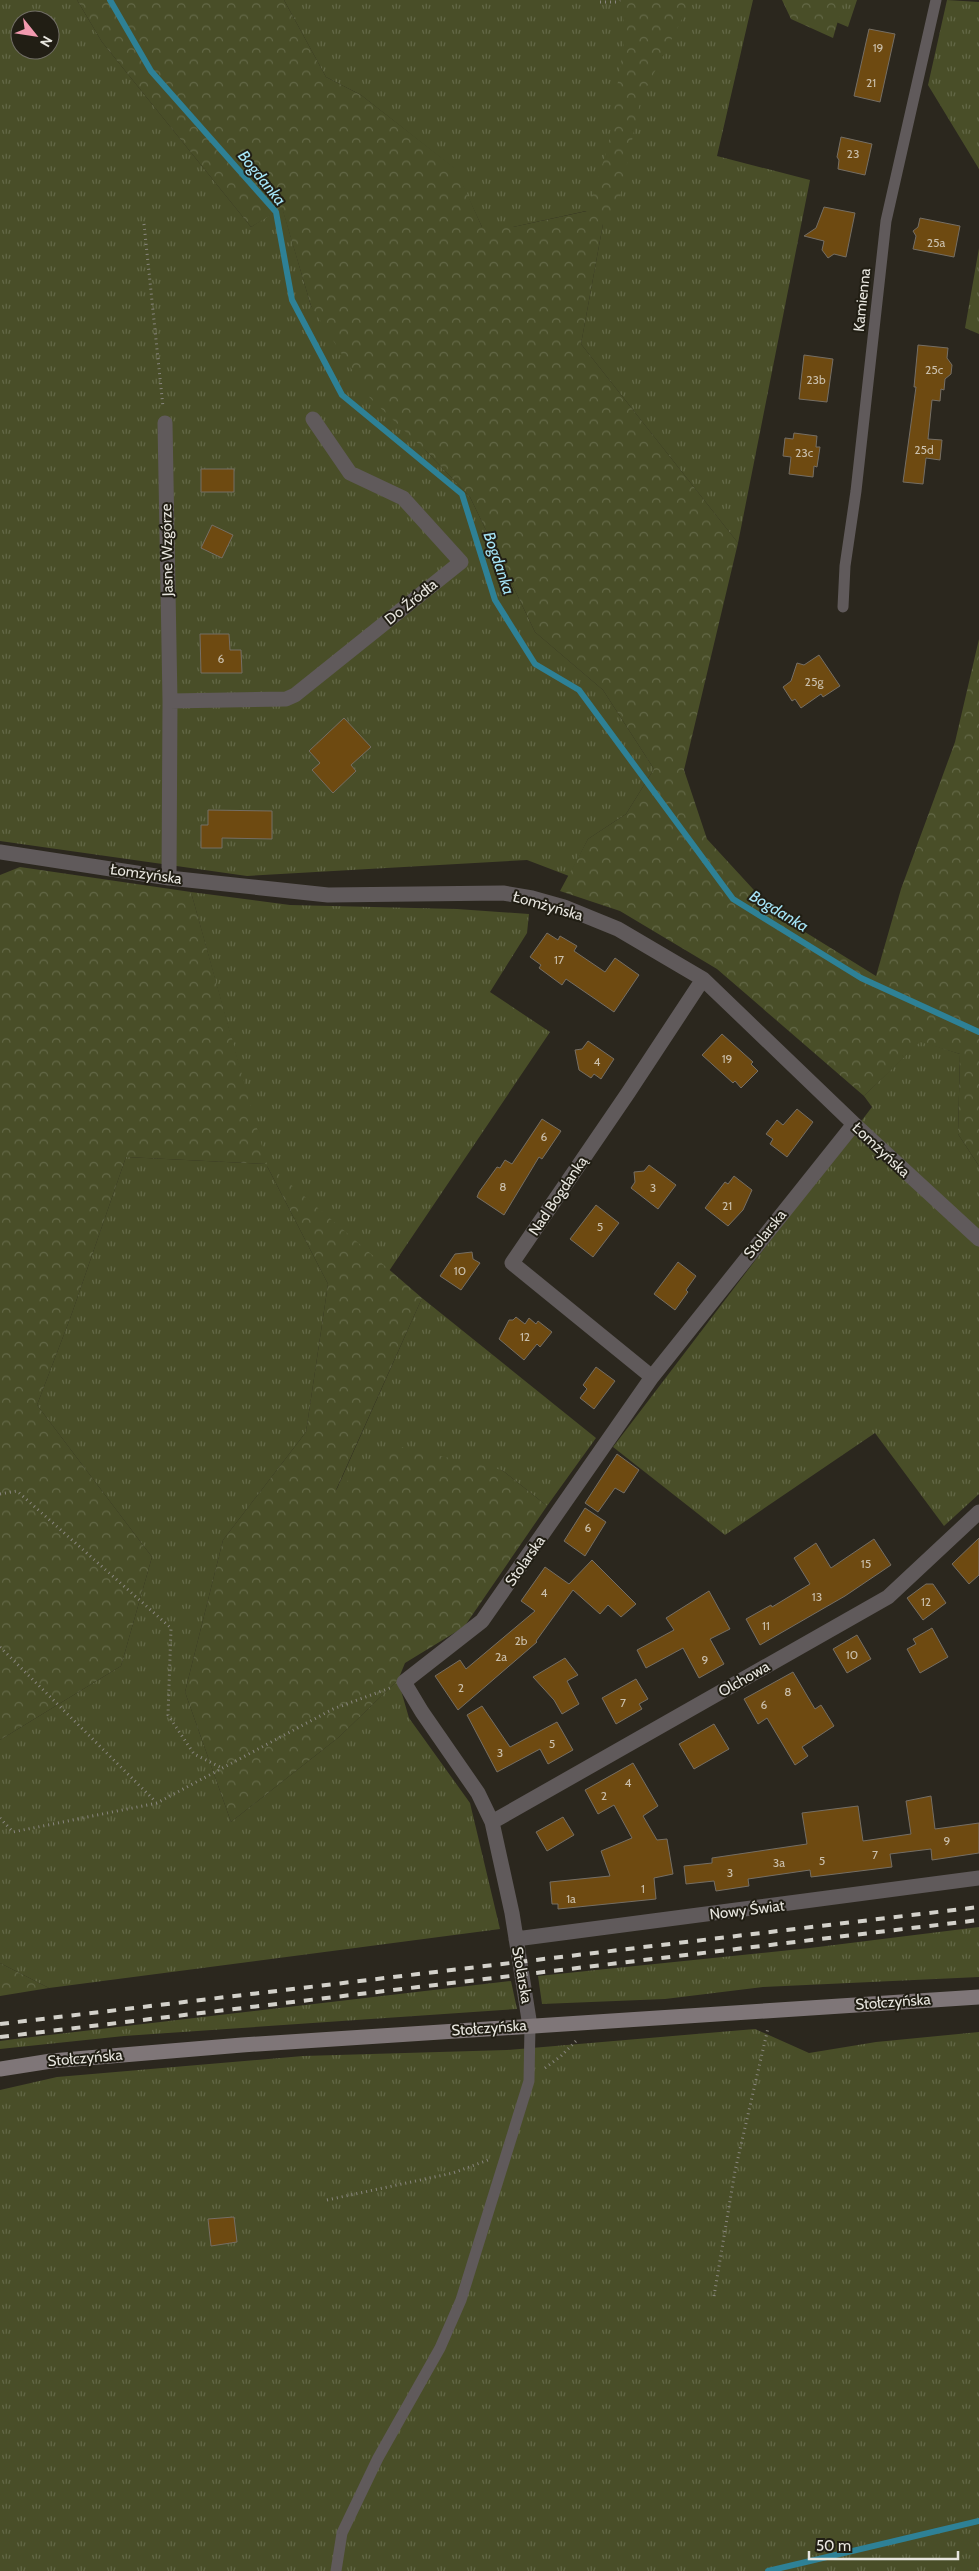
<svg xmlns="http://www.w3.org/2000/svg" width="979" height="2571" viewBox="0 0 979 2571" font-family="Cabin,sans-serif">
	<defs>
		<pattern id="grass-tufts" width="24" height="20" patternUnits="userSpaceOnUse" patternTransform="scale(1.25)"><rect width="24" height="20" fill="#494e28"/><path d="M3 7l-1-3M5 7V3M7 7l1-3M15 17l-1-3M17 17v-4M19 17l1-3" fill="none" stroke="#636847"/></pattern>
		<pattern id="forest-crowns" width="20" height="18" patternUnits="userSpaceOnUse" patternTransform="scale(1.25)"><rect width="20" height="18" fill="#494e28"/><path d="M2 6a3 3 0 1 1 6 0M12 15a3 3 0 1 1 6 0" fill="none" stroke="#636847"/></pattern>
	</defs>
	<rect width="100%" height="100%" fill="#2b271e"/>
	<path fill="url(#grass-tufts)" fill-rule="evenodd" d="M 0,0 L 77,0 L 102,42 L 251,227 L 282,207 L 311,306 L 426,451 L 470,497 L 535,632 L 603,690 L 654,769 L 626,814 L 588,839 L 569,876 L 527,860 L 247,876 L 0,841 ZM 20,20 L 50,20 L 50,50 L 20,50 Z
		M 284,0 L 753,0 L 717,156 L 810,180 L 738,543 L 581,344 L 603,224 L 586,211 L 513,227 L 482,227 L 455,169 L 361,95 L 326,77 Z
		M 784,0 L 857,0 L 848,27 Z
		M 947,0 L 979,2 L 979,169 L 928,85 Z
		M 979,248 L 979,334 L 965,328 Z
		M 191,892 L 290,905 L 457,909 L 529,914 L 527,933 L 490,992 L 550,1032 L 389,1271 L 267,1166 L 328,1284 L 306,1432 L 223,1540 L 185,1692 L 231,1822 L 339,1737 L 398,1680 L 409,1718 L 470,1803 L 500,1929 L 49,1988 L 0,1963 L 0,1740 L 121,1666 L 152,1557 L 37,1405 L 71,1316 L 126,1157 L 266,1164 Z
		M 920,1041 L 960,1054 L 958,1134 L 979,1166 L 979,1494 L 944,1526 L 875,1433 L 725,1535 L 613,1447 L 872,1107 L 864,1096 Z
		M 422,1298 L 596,1438 L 547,1506 L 502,1470 L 336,1491 Z
		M 979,1927 L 979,1977 L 763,1987 L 665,1999 L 542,2004 L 538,1976 L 810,1948 Z
		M 511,1981 L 517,2009 L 124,2036 L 0,2049 L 0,2041 L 15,2039 Z
		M 755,2029 L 809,2053 L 876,2042 L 979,2032 L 979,2571 L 0,2571 L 0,2090 L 57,2077 L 303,2056 L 507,2050 Z"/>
	<path fill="url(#forest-crowns)" d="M 77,0 L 284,0 L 326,77 L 361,95 L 456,169 L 482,227 L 513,227 L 587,211 L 608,147 L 624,42 L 623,0 L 692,0 L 641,98 L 618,206 L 603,224 L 581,344 L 738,543 L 684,770 L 707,839 L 776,914 L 876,976 L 901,889 L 955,742 L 979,639 L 979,1166 L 958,1134 L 960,1054 L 920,1042 L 864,1096 L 717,969 L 620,911 L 560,891 L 588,839 L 626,814 L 654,769 L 603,690 L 535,632 L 470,497 L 426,451 L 370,398 L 311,306 L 282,208 L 251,227 L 102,42 Z
		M 782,0 L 844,0 L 833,38 L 791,19 Z
		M 20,867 L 191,892 L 267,1164 L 422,1298 L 336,1490 L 393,1445 L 502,1470 L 547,1506 L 464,1627 L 405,1663 L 398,1680 L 339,1737 L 231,1822 L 185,1692 L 223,1540 L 306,1432 L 328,1284 L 266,1164 L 126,1157 L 71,1316 L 37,1405 L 152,1557 L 121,1666 L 0,1740 L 0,875 Z
		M 0,1963 L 49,1988 L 0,1996 Z"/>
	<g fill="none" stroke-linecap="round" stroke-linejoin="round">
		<path stroke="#2e8196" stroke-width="6" d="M 110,0 L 151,71 L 276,212 L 292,300 L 342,395 L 462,494 L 495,600 L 535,664 L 579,690 L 733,899 L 861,978 L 979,1032
			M 768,2571 L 979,2521"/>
	</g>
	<path fill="#6e4a11" stroke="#756e64" d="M 869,29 L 895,34 L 880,102 L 854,96 Z
		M 841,137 L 872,144 L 865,175 L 838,169 L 839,160 L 837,157 Z
		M 824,207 L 855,213 L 846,257 L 834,254 L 828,258 L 822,250 L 824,241 L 804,236 L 816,228 Z
		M 920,218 L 960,226 L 954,257 L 913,249 L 916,236 L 913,231 L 918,227 Z
		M 918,345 L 948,348 L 947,358 L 952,365 L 951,374 L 945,379 L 944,390 L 941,389 L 940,401 L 932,400 L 928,439 L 942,440 L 940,460 L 926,458 L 923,484 L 903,482 L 916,387 L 914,387 Z
		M 804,355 L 833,359 L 827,402 L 799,399 Z
		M 794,433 L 817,436 L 816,447 L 820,447 L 817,467 L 814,466 L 813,477 L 789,474 L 791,457 L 783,456 L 785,438 L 793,439 Z
		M 201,469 L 234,469 L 234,492 L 201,492 Z
		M 212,525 L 233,535 L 222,558 L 201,548 Z
		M 200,634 L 229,634 L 230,650 L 241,650 L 242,673 L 201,673 Z
		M 819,655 L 840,686 L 823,697 L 821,694 L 801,708 L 795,699 L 792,701 L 783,687 L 791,681 L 797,663 L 804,665 Z
		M 344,718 L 371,747 L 351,765 L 356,771 L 333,793 L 312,770 L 320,763 L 309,751 Z
		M 208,810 L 272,811 L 272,839 L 222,838 L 222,848 L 201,848 L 201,825 L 208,825 Z
		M 547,933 L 558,940 L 560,936 L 577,946 L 574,951 L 605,972 L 615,958 L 639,975 L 614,1012 L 566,979 L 562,985 L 539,968 L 541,965 L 530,957 Z
		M 722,1034 L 753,1062 L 751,1064 L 758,1071 L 741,1088 L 735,1081 L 733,1083 L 702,1055 Z
		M 588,1041 L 614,1059 L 601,1079 L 594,1074 L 591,1078 L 579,1070 L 575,1050 L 582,1049 Z
		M 797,1109 L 813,1122 L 787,1157 L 770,1144 L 773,1139 L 766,1134 L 777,1120 L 783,1125 Z
		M 542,1119 L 561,1131 L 542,1159 L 539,1157 L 504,1215 L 477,1197 L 479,1192 L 497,1167 L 500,1168 L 505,1160 L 512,1164 Z
		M 649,1165 L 676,1185 L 658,1209 L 631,1188 L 635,1182 L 634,1172 L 644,1171 Z
		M 734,1176 L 752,1190 L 743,1210 L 728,1226 L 705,1208 L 725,1182 L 728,1184 Z
		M 596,1205 L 619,1223 L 593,1257 L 570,1239 Z
		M 472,1252 L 473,1259 L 480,1263 L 461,1290 L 440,1276 L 455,1254 Z
		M 678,1262 L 696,1276 L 686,1290 L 688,1292 L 675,1310 L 654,1294 Z
		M 516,1317 L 525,1324 L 529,1318 L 536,1324 L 538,1321 L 552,1332 L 540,1347 L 537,1344 L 524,1360 L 499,1339 L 509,1320 L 513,1320 Z
		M 596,1367 L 615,1381 L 594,1409 L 580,1398 L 587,1389 L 583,1385 Z
		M 617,1454 L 639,1470 L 624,1493 L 615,1488 L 598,1512 L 585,1503 Z
		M 585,1508 L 606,1522 L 585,1556 L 564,1541 Z
		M 979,1538 L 979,1575 L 969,1584 L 952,1564 Z
		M 874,1539 L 891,1565 L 845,1596 L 760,1645 L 746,1619 L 771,1605 L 772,1607 L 810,1584 L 794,1558 L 816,1543 L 831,1568 Z
		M 592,1560 L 636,1604 L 621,1617 L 608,1605 L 600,1614 L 573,1590 L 536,1641 L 537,1642 L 458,1710 L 435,1676 L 460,1660 L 466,1669 L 535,1611 L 521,1601 L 545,1567 L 569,1584 Z
		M 926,1584 L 933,1584 L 946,1603 L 923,1620 L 907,1598 Z
		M 709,1591 L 730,1629 L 710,1639 L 724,1664 L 699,1678 L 683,1648 L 646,1668 L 637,1650 L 674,1630 L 666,1618 Z
		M 932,1628 L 948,1657 L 920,1673 L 907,1649 L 916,1644 L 913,1639 Z
		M 857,1635 L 871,1659 L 847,1673 L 833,1649 Z
		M 565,1658 L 578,1675 L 567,1681 L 579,1704 L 562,1714 L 554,1700 L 533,1677 Z
		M 793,1672 L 815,1709 L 821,1705 L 834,1726 L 802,1747 L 808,1756 L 795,1765 L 767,1718 L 758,1724 L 744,1699 Z
		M 636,1679 L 648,1699 L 639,1704 L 642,1709 L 616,1724 L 602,1698 Z
		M 482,1706 L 510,1747 L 557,1722 L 573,1750 L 548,1764 L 540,1749 L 497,1772 L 467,1715 Z
		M 714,1724 L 729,1749 L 694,1769 L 679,1744 Z
		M 633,1763 L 658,1806 L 643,1816 L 657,1840 L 667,1839 L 673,1874 L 654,1878 L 656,1899 L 558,1909 L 558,1904 L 552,1904 L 550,1882 L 610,1876 L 601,1851 L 632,1838 L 614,1805 L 598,1814 L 585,1790 Z
		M 931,1796 L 935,1829 L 979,1823 L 979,1853 L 932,1860 L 931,1849 L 890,1854 L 892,1867 L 811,1877 L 810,1870 L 748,1879 L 749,1886 L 716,1891 L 714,1881 L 686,1884 L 684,1866 L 712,1863 L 712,1858 L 807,1844 L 802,1813 L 858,1806 L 863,1841 L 911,1834 L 906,1801 Z
		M 563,1817 L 574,1835 L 547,1851 L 536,1832 Z
		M 234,2217 L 237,2242 L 211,2246 L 208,2219 Z"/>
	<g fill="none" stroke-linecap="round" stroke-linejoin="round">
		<path stroke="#89867e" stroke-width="3" stroke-dasharray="1 4" stroke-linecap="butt" d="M 600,2 L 616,2 L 620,0
			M 144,224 L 163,407
			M 0,1494 L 17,1491 L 171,1628 L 168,1715 L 194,1754 L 222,1768
			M 0,1647 L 156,1802
			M 0,1818 L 13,1832 L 157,1803 L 333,1709 L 390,1688
			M 545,2068 L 561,2056 L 576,2041
			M 327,2200 L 453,2173 L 488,2160
			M 714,2296 L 735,2171 L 768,2028"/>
		<path stroke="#605a5b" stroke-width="11" d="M 843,607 L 845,566 L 856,491 L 886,221 L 936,0
			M 336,2571 L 342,2533 L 378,2458 L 440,2348 L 461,2300 L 529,2081 L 530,2026"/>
		<path stroke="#605a5b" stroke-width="15" d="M 165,423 L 170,701 L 169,878
			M 170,701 L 286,699 L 295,695 L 461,562 L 403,498 L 350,473 L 313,419
			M 0,852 L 169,878 L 328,895 L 503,893 L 532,898 L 564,907 L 618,929 L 703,979 L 854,1124 L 979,1239
			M 652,1377 L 512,1263 L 628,1093 L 703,979
			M 492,1822 L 888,1597 L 979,1512
			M 516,1939 L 979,1878
			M 530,2026 L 512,1913 L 492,1822 L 478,1793 L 422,1712 L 404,1682 L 482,1621 L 652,1377 L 854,1124"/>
		<path stroke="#7f7678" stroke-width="15" d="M 0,2069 L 51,2061 L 242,2045 L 979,1997"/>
		<path stroke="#d3d1ca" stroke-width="4" stroke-dasharray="9 9" stroke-linecap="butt" d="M 0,2024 L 979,1907
			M 0,2037 L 979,1920"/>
	</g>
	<g text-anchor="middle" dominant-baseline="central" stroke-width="4" stroke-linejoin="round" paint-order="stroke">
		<g font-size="12" fill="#cabfac">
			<text x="878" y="47">19</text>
			<text x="871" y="82">21</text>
			<text x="853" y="153">23</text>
			<text x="936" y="242">25a</text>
			<text x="934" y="369">25c</text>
			<text x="816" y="379">23b</text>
			<text x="924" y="449">25d</text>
			<text x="804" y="452">23c</text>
			<text x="221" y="658">6</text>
			<text x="814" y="681">25g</text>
			<text x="559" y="959">17</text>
			<text x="727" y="1058">19</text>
			<text x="597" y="1061">4</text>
			<text x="544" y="1136">6</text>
			<text x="503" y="1186">8</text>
			<text x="653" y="1187">3</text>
			<text x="727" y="1205">21</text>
			<text x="600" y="1226">5</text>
			<text x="460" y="1270">10</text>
			<text x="525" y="1336">12</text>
			<text x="588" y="1527">6</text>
			<text x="866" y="1563">15</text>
			<text x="544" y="1592">4</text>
			<text x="817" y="1596">13</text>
			<text x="926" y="1601">12</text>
			<text x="766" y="1625">11</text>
			<text x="521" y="1640">2b</text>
			<text x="852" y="1654">10</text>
			<text x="501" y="1656">2a</text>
			<text x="705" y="1659">9</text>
			<text x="461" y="1687">2</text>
			<text x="788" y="1691">8</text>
			<text x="623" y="1702">7</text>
			<text x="764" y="1704">6</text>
			<text x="552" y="1743">5</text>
			<text x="500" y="1752">3</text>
			<text x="628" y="1782">4</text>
			<text x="604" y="1795">2</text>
			<text x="947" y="1840">9</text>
			<text x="875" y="1854">7</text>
			<text x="822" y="1860">5</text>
			<text x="779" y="1862">3a</text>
			<text x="730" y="1872">3</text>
			<text x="643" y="1888">1</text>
			<text x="571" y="1898">1a</text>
		</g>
		<g font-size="15" fill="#e8e6df" stroke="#211e14">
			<text transform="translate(862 300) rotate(-84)">Kamienna</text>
			<text transform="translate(167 550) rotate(-91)">Jasne Wzgórze</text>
			<text transform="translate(411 602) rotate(-39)">Do Źródła</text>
			<text transform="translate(146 874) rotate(8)">Łomżyńska</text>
			<text transform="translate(548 906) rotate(16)">Łomżyńska</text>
			<text transform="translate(881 1150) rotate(43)">Łomżyńska</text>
			<text transform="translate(558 1196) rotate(-56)">Nad Bogdanką</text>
			<text transform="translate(765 1234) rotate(-51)">Stolarska</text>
			<text transform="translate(525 1561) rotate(-55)">Stolarska</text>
			<text transform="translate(744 1679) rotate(-30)">Olchowa</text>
			<text transform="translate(747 1910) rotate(-7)">Nowy Świat</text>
			<text transform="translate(522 1975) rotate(80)">Stolarska</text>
			<text transform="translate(893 2002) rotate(-4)">Stołczyńska</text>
			<text transform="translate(489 2028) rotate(-4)">Stołczyńska</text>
			<text transform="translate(85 2058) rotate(-5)">Stołczyńska</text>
		</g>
		<g font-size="16" font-style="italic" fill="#a6e5f8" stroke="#211e14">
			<text transform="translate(262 178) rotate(51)">Bogdanka</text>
			<text transform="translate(499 563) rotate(71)">Bogdanka</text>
			<text transform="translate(779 911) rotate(31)">Bogdanka</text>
		</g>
	</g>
	<g transform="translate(35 35) rotate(120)"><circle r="24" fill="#211e14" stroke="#716e65"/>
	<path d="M0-4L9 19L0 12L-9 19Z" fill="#f29aaf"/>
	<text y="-8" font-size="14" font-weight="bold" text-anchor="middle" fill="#e8e6df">N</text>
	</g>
	<path d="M809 2551v8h149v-8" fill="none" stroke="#e8e6df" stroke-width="2.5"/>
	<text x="816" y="2551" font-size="15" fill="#e8e6df" stroke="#211e14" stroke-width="4" paint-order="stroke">50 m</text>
</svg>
